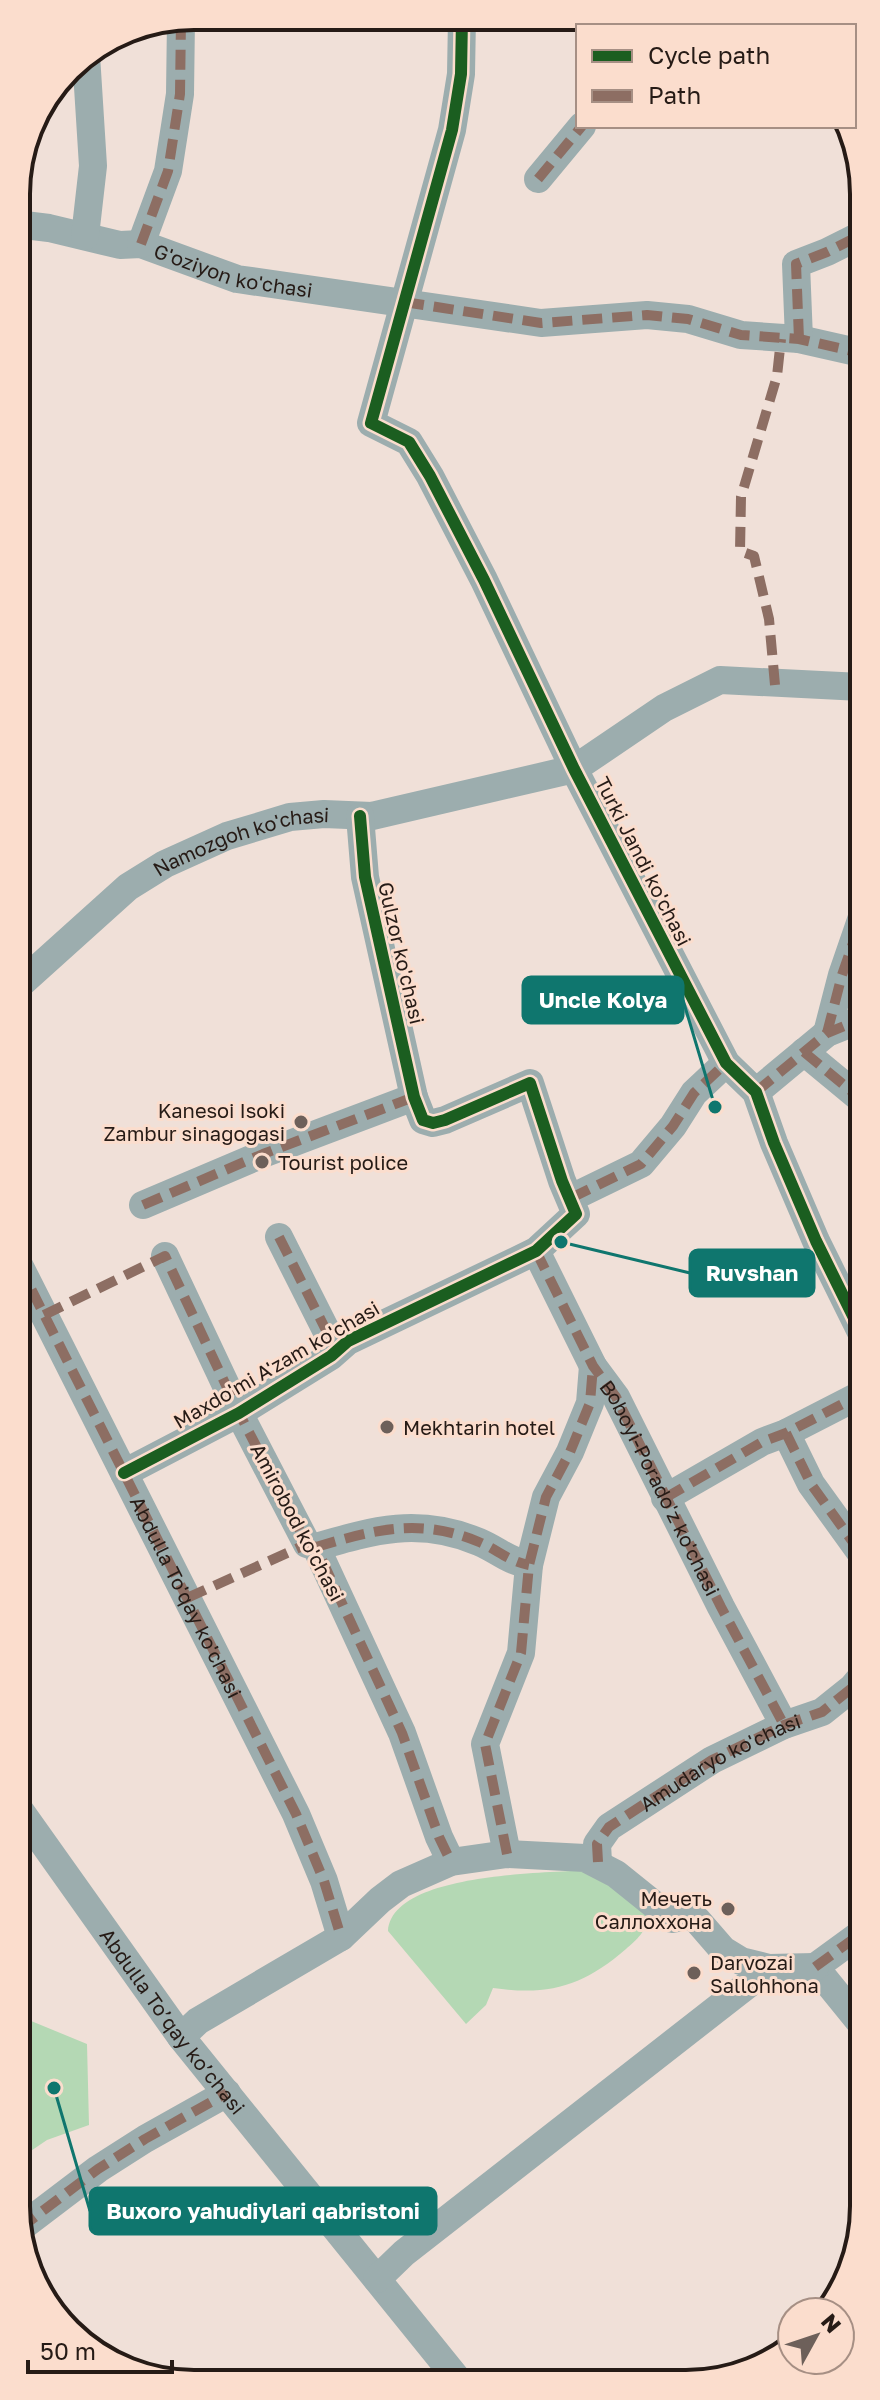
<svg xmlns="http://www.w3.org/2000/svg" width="880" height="2400" viewBox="0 0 880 2400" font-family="'Golos Text',sans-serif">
	<rect width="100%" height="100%" fill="#f0e0d8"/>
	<path fill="#b4d8b4" d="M 590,1870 L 647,1913 C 649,1930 637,1939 626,1949 C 583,1986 550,1996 493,1988 L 486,2005 L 466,2024 L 388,1931 C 392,1872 548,1873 590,1870 Z
		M 19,2016 L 87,2044 L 89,2125 L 47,2140 L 19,2159 Z"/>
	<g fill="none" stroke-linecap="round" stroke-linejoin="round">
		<g stroke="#9cadae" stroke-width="28">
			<path d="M 462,18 L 461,74 L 452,130 L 371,423 L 409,442 L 430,476 L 484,580 L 574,769 L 726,1063 L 756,1092 L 774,1143 L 816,1241 L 862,1334"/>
			<path d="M 538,179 L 582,126"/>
			<path id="s1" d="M 16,224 L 49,228 L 120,245 L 141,244 L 237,279 L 541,323 L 647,315 L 688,319 L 741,335 L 799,339 L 861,353"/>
			<path d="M 85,236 L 93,166 L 86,55"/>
			<path d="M 141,244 L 168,171 L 180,94 L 181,19"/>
			<path d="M 799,339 L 796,264 L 827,252 L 861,235"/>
			<path id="s2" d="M 18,986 L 128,887 L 165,864 L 227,836 L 290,817 L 324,814 L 372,816 L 574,769 L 664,708 L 720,680 L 861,687"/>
			<path d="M 827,1033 L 842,975 L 862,917"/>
			<path d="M 804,1052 L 862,1100"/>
			<path d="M 756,1092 L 827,1033 L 862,1019"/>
			<path d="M 571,1198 L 641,1164 L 673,1126 L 694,1093 L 726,1063"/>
			<path d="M 143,1205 L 263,1154 L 414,1097"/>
			<path d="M 279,1237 L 336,1350"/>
			<path id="s3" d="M 536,1251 L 593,1366 L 616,1397 L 721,1607 L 784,1725"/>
			<path d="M 165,1256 L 239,1413 L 307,1544 L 316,1547 L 402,1733 L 439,1837 L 451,1862"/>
			<path id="s4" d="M 18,1263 L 296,1814 L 324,1881 L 341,1937"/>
			<path d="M 786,1433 L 811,1484 L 863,1556"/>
			<path d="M 124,1473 L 239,1413 L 331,1356 L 348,1341 L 536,1251 L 576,1214 L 562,1181 L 530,1083 L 445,1120 L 433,1123 L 423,1120 L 414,1097 L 365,877 L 360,816"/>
			<path d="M 665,1498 L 762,1442 L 786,1433 L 862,1394"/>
			<path d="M 316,1547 C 374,1530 419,1517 479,1542 C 498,1550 508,1561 529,1565"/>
			<path id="s5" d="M 19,1809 L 181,2037 L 459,2381"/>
			<path d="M 507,1854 L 485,1744 L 521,1653 L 529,1565 L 546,1497 L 570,1452 L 590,1403 L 593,1366"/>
			<path d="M 598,1862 L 597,1844 L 609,1827 L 712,1760 L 784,1725 L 822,1712 L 852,1688 L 863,1675"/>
			<path d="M 815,1967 L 863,2026"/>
			<path d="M 815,1967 L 863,1932"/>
			<path d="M 181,2037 L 198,2021 L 341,1937 L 380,1900 L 401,1884 L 451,1862 L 507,1854 L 585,1858 L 616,1874 L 672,1919 L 689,1916 L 697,1920 L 723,1950 L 741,1961 L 769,1968 L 815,1967"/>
			<path d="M 19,2229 L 98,2169 L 145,2139 L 227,2093"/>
			<path d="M 377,2279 L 404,2253 L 769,1968"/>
		</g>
		<g stroke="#8d6e63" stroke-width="10" stroke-dasharray="20 10" stroke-linecap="butt">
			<path d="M 538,179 L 582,126"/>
			<path d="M 141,244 L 168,171 L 180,94 L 181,19"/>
			<path d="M 404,302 L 541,323 L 647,315 L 688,319 L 741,335 L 799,339 L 861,353"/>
			<path d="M 799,339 L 796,264 L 827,252 L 861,235"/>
			<path d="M 775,685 L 769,619 L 754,556 L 740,551 L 741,497 L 777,376 L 781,339"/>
			<path d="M 827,1033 L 842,975 L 862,917"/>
			<path d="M 804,1052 L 862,1100"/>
			<path d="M 756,1092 L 827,1033 L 862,1019"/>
			<path d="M 571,1198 L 641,1164 L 673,1126 L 694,1093 L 726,1063"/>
			<path d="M 143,1205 L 263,1154 L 414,1097"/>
			<path d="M 279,1237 L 336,1350"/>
			<path d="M 536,1251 L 593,1366 L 616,1397 L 721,1607 L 784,1725"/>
			<path d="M 18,1263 L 296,1814 L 324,1881 L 341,1937"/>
			<path d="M 44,1315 L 165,1256 L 239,1413 L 307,1544 L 316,1547 L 402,1733 L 439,1837 L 451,1862"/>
			<path d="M 786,1433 L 811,1484 L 863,1556"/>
			<path d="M 665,1498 L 762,1442 L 786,1433 L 862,1394"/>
			<path d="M 316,1547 C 374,1530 419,1517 479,1542 C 498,1550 508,1561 529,1565"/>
			<path d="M 187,1598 L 307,1544"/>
			<path d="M 507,1854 L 485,1744 L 521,1653 L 529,1565 L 546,1497 L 570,1452 L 590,1403 L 593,1366"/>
			<path id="s6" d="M 598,1862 L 597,1844 L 609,1827 L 712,1760 L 784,1725 L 822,1712 L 852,1688 L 863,1675"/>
			<path d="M 815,1967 L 863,1932"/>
			<path d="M 19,2229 L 98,2169 L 145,2139 L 227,2093"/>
		</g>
		<g stroke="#fbddcd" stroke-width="17">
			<path id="cycleway" d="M 462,18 L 461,74 L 452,130 L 371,423 L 409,442 L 430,476 L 484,580 L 574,769 L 726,1063 L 756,1092 L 774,1143 L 816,1241 L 862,1334
				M 124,1473 L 239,1413 L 331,1356 L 348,1341 L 536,1251 L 576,1214 L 562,1181 L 530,1083 L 445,1120 L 433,1123 L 423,1120 L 414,1097 L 365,877 L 360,816"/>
		</g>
		<use href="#cycleway" stroke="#1b5e20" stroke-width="12"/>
	</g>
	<g fill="#6d605a" stroke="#fbddcd" stroke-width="3">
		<circle cx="301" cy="1122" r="8"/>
		<circle cx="262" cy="1162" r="8"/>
		<circle cx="387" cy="1427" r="8"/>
		<circle cx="728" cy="1909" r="8"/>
		<circle cx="694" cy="1973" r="8"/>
	</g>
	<g text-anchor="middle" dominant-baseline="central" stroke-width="6" stroke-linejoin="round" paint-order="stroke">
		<g font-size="20" fill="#261b16" stroke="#fbddcd">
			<text stroke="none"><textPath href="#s1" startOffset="224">G'oziyon ko'chasi</textPath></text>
			<text stroke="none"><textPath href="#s2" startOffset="272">Namozgoh ko'chasi</textPath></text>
			<text transform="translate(644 861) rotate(63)">Turki Jandi ko'chasi</text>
			<text transform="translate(402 953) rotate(77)">Gulzor ko'chasi</text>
			<text transform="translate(276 1364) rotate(-30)">Maxdo'mi A'zam ko'chasi</text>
			<text stroke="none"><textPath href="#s3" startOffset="268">Boboyi-Porado'z ko'chasi</textPath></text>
			<text transform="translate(298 1522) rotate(62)">Amirobod ko'chasi</text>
			<text stroke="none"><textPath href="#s4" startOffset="374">Abdulla To'qay ko'chasi</textPath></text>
			<text stroke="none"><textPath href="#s6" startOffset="168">Amudaryo ko'chasi</textPath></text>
			<text stroke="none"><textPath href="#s5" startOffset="262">Abdulla To’qay ko’chasi</textPath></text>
		</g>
		<g font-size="20" fill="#261b16" stroke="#fbddcd" text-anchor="start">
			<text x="285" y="1110" text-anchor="end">Kanesoi Isoki<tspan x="285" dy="23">Zambur sinagogasi</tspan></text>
			<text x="278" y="1162">Tourist police</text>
			<text x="403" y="1427">Mekhtarin hotel</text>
			<text x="712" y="1898" text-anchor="end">Мечеть<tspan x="712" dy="23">Саллоххона</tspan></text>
			<text x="710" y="1962">Darvozai<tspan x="710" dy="23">Sallohhona</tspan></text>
		</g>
	</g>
	<path d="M0 0H880V2400H0ZM194 30H686A164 164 0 0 1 850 194V2206A164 164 0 0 1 686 2370H194A164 164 0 0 1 30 2206V194A164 164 0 0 1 194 30Z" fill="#fbddcd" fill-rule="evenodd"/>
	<path fill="none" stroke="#261b16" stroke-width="4" d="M194 30H686A164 164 0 0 1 850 194V2206A164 164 0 0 1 686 2370H194A164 164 0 0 1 30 2206V194A164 164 0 0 1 194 30Z"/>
	<path fill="none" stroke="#0f766e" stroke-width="3" d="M715 1107L683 1000M561 1242L690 1273M54 2088L90 2211"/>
	<g fill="#0f766e" stroke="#fbddcd" stroke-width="3">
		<circle cx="715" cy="1107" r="8"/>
		<circle cx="561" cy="1242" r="8"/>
		<circle cx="54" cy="2088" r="8"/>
	</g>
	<g fill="#0f766e" stroke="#0f766e" stroke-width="3">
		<rect x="523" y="977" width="160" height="46" rx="8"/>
		<rect x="690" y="1250" width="124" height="46" rx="8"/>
		<rect x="90" y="2188" width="346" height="46" rx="8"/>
	</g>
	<g font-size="22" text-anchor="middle" font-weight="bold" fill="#fff">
		<text x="603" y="1008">Uncle Kolya</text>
		<text x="752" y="1281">Ruvshan</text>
		<text x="263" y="2219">Buxoro yahudiylari qabristoni</text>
	</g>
	<rect x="576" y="24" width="280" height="104" fill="#fbddcd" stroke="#a68f84" stroke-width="2"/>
	<rect x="592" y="50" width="40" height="12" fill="#1b5e20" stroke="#a68f84" stroke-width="2"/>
	<text x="648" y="64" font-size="24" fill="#261b16">Cycle path</text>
	<rect x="592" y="90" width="40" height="12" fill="#8d6e63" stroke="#a68f84" stroke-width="2"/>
	<text x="648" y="104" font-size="24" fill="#261b16">Path</text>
	<g transform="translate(816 2336) rotate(50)"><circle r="38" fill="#fbddcd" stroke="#a68f84" stroke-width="2"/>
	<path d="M0-6L14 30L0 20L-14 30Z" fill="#6d605a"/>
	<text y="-12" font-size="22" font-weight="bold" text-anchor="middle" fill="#261b16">N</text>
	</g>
	<path d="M28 2360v12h144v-12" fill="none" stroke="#261b16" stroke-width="4"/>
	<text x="40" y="2360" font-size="24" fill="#261b16" stroke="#fbddcd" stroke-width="6" paint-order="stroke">50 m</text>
</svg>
